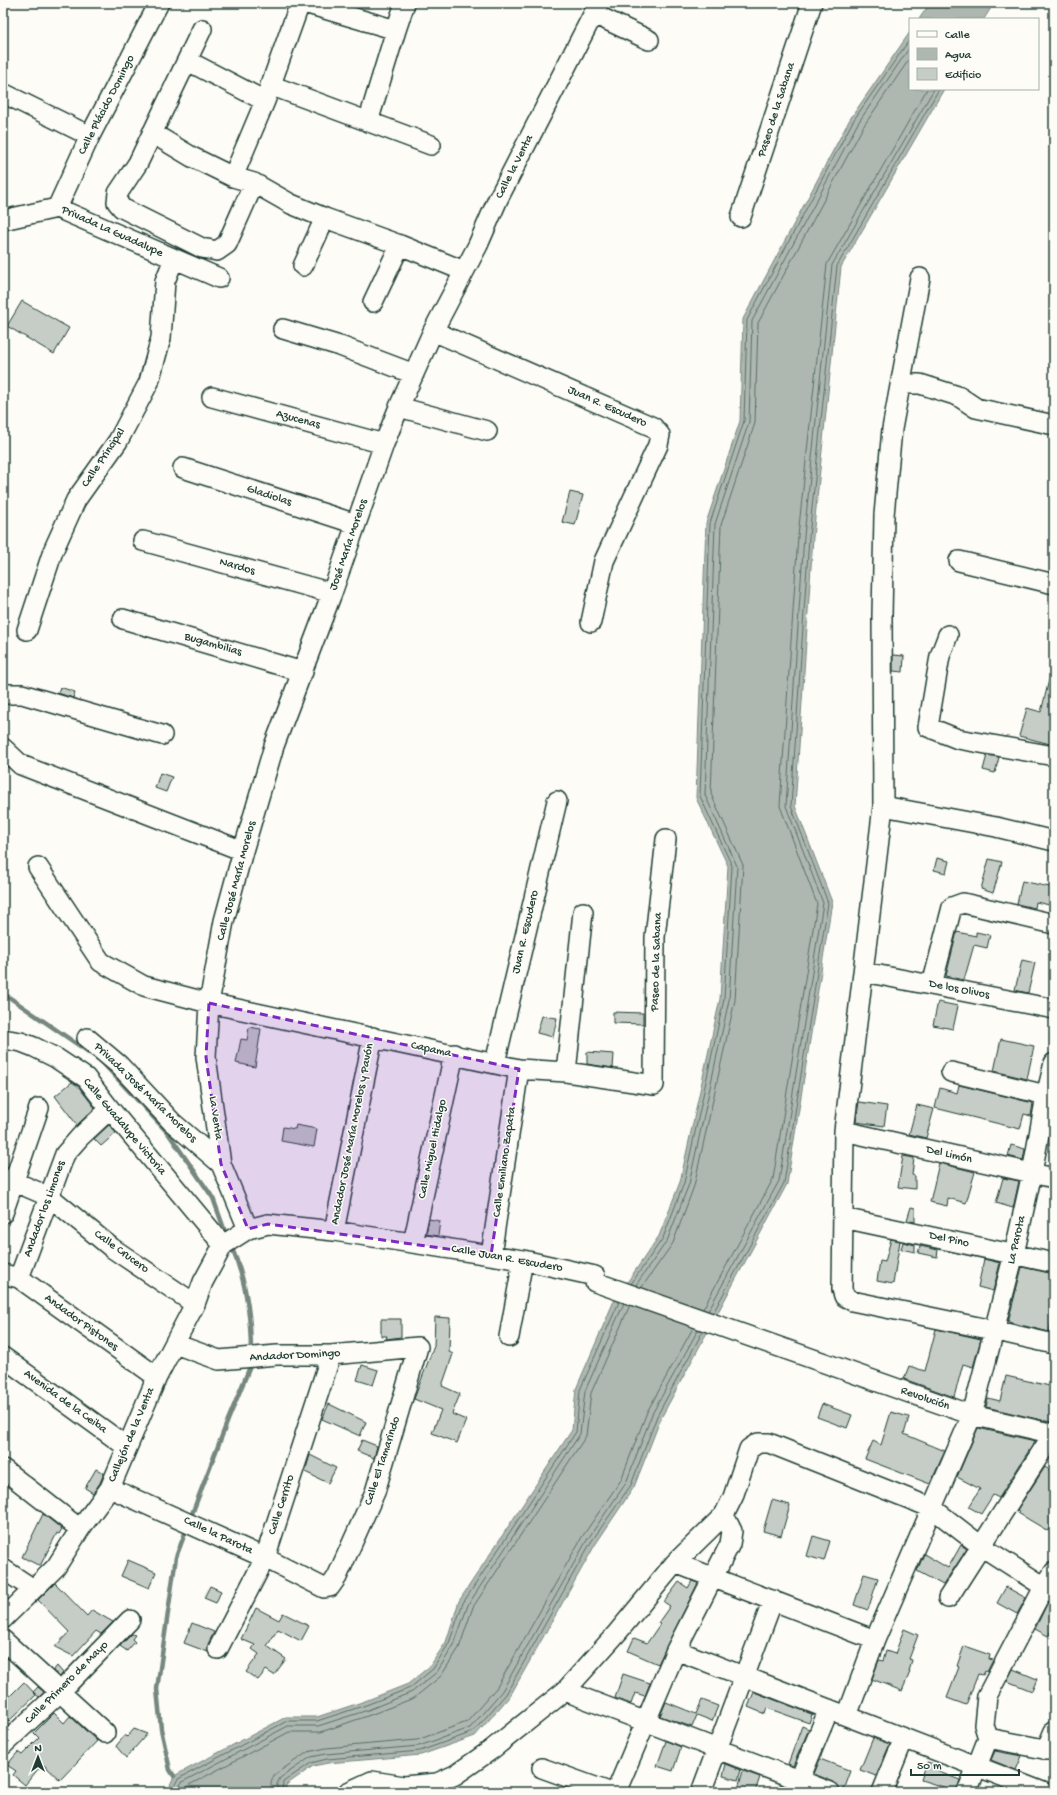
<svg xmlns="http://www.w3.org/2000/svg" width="1057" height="1795" viewBox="0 0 1057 1795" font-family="'Gochi Hand',sans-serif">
	<rect width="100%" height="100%" fill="#fdfcf7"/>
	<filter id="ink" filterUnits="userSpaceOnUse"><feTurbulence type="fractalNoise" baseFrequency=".025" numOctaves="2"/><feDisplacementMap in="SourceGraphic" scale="8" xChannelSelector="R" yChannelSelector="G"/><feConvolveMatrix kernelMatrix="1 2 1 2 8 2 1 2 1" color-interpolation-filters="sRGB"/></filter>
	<g filter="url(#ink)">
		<path fill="#aeb8b1" stroke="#75877f" d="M 927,3 L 994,3 L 984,19 L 919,19 L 926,9 Z
			M 910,32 L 910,89 L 944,89 L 841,267 L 813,537 L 795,806 L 832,902 L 787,1184 L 661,1418 L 634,1487 L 595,1545 L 510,1696 L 475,1736 L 421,1755 L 328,1763 L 313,1766 L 286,1785 L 286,1792 L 174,1792 L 170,1785 L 174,1776 L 286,1717 L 317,1717 L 365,1701 L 408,1684 L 430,1666 L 446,1642 L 459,1601 L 572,1430 L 576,1389 L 613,1303 L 659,1236 L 680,1182 L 720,999 L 728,866 L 696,798 L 706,523 L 740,421 L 743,319 L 850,119 Z"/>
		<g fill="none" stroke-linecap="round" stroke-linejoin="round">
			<path stroke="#586e66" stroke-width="1" d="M 631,1284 L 663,1238 L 684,1183 L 724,999 L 732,866 L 700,796 L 710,523 L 744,421 L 747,320 L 853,121 L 910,39
				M 636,1285 L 667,1241 L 689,1184 L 729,1000 L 737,866 L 705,795 L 715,524 L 749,422 L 752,321 L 858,123 L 910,47
				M 642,1287 L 673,1243 L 694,1186 L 735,1000 L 743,865 L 711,794 L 721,525 L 755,423 L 758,323 L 863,127 L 910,58
				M 703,1309 L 773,1179 L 817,904 L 780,806 L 798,536 L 827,264 L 927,89
				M 708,1311 L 779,1181 L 823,903 L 786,806 L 804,536 L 832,265 L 934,89
				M 713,1313 L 784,1183 L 828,903 L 791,806 L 809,537 L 837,266 L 939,89
				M 177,1792 L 175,1784 L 178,1779 L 287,1721 L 317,1721 L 366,1705 L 410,1688 L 433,1669 L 449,1643 L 463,1603 L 576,1432 L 580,1390 L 619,1302
				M 182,1792 L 180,1785 L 182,1782 L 288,1726 L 318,1726 L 368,1710 L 412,1692 L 437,1672 L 454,1645 L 468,1605 L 580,1434 L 585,1391 L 624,1303
				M 188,1792 L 189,1785 L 289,1732 L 321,1732 L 370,1715 L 414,1698 L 441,1676 L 459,1648 L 473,1607 L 586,1436 L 591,1393 L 630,1305
				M 271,1792 L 271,1783 L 274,1775 L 308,1752 L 326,1748 L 417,1740 L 467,1722 L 497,1687 L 582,1537 L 621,1480 L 647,1412 L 693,1328
				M 277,1792 L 277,1784 L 280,1778 L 311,1757 L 326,1754 L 419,1746 L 470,1728 L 502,1691 L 587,1540 L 626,1483 L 652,1414 L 698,1330
				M 282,1792 L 283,1782 L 311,1763 L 327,1759 L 420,1751 L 473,1732 L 506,1694 L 591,1542 L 631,1485 L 657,1416 L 703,1331"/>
			<path stroke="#75877f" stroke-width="4.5" d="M 3,993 L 100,1060 L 168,1133 L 213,1198 L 227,1237
				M 231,1246 C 246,1279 251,1318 251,1354
				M 190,1519 L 228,1420 L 249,1369 L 250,1361
				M 174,1776 L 170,1770 L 161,1729 L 157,1689 L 176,1557 L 187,1528"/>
		</g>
		<path fill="#c6cdc7" stroke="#1f3d34" d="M 22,301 L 69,328 L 54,354 L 7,326 Z
			M 570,492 L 583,495 L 575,525 L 562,522 Z
			M 893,655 L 904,656 L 903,672 L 893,671 Z
			M 1050,676 L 1054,676 L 1054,745 L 1019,736 L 1027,708 L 1041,712 Z
			M 60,687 L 75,692 L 73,698 L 58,693 Z
			M 987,755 L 999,757 L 995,773 L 983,770 Z
			M 160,773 L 172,777 L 166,792 L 155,788 Z
			M 937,858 L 949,861 L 946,873 L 934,870 Z
			M 989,859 L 1002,862 L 993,893 L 981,889 Z
			M 1022,881 L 1054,888 L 1054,906 L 1036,902 L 1035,908 L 1017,904 Z
			M 957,932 L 976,936 L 976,932 L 990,935 L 987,948 L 974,945 L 964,980 L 946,976 Z
			M 1022,960 L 1035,963 L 1028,993 L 1015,990 Z
			M 938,1002 L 958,1006 L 953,1029 L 933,1025 Z
			M 613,1012 L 643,1013 L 643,1024 L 613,1023 Z
			M 542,1016 L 557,1018 L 553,1037 L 537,1033 Z
			M 249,1027 L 261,1029 L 255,1067 L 236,1063 L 241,1039 L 247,1040 Z
			M 1001,1039 L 1034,1046 L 1027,1079 L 994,1071 Z
			M 587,1052 L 614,1054 L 613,1068 L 587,1064 Z
			M 72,1082 L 78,1086 L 95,1108 L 77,1125 L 55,1096 Z
			M 959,1085 L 1033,1103 L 1031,1116 L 1024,1114 L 1020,1129 L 935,1108 L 940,1088 L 957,1093 Z
			M 859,1102 L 887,1106 L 884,1126 L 856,1122 Z
			M 917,1105 L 934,1109 L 926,1138 L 909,1134 Z
			M 109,1125 L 116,1133 L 101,1146 L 94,1139 Z
			M 296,1125 L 317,1129 L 314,1147 L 281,1141 L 283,1127 L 295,1129 Z
			M 1011,1145 L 1025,1149 L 1023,1160 L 1008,1156 Z
			M 903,1156 L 914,1158 L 912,1175 L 915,1176 L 915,1189 L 898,1187 Z
			M 939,1163 L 975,1172 L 966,1203 L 948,1198 L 947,1206 L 930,1202 Z
			M 1003,1178 L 1019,1181 L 1013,1208 L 996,1203 Z
			M 911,1207 L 915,1208 L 915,1222 L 907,1220 Z
			M 429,1219 L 440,1221 L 438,1236 L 426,1234 Z
			M 891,1239 L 900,1241 L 893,1284 L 877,1281 L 880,1261 L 885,1262 Z
			M 903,1242 L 915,1245 L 915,1252 L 901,1249 Z
			M 920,1246 L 938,1250 L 937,1257 L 918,1253 Z
			M 984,1259 L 1000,1263 L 993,1291 L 978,1287 Z
			M 1022,1267 L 1054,1274 L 1054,1312 L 1049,1332 L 1008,1322 Z
			M 435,1317 L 450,1318 L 449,1352 L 453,1354 L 442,1386 L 460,1394 L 452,1414 L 466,1420 L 457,1443 L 432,1433 L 441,1410 L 414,1399 L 434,1346 Z
			M 381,1319 L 401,1319 L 401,1337 L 386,1339 L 387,1336 L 381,1336 Z
			M 936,1329 L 981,1339 L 973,1367 L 963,1364 L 954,1397 L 904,1379 L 909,1366 L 925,1371 Z
			M 362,1365 L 378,1370 L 373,1385 L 357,1380 Z
			M 1006,1376 L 1054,1387 L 1054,1423 L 986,1407 L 988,1398 L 1000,1401 Z
			M 329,1404 L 366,1422 L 360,1436 L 322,1419 Z
			M 822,1404 L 852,1415 L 847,1428 L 817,1417 Z
			M 891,1412 L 909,1417 L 904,1434 L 945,1451 L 930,1484 L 865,1459 L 873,1441 L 881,1445 Z
			M 978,1428 L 1035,1441 L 999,1498 L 993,1495 L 981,1514 L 969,1507 L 980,1489 L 957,1477 Z
			M 362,1440 L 377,1446 L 374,1458 L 357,1451 Z
			M 310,1455 L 336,1468 L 328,1483 L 305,1472 Z
			M 1045,1467 L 1054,1473 L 1054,1520 L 1048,1531 L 1018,1513 L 1019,1511 L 1017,1510 Z
			M 96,1469 L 104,1473 L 100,1483 L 93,1493 L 85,1488 Z
			M 772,1500 L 790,1505 L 781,1536 L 763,1531 Z
			M 43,1514 L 62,1529 L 59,1534 L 57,1533 L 40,1566 L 22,1557 Z
			M 813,1536 L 830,1541 L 824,1561 L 807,1556 Z
			M 961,1545 L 967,1549 L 943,1585 L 917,1571 L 924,1554 L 948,1568 Z
			M 128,1560 L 156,1572 L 149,1588 L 121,1576 Z
			M 864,1574 L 878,1578 L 868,1610 L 854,1605 Z
			M 692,1581 L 698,1583 L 658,1664 L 628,1651 L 634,1638 L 647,1643 L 660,1624 L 658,1623 L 670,1606 L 664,1602 L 679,1582 L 688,1588 Z
			M 55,1583 L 87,1616 L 92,1610 L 113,1622 L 101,1634 L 96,1631 L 73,1656 L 55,1647 L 69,1632 L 38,1600 Z
			M 210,1586 L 221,1591 L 216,1603 L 204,1598 Z
			M 1006,1587 L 1026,1598 L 1017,1614 L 997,1603 Z
			M 1048,1602 L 1054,1604 L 1054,1626 L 1048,1636 L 1035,1629 Z
			M 256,1608 L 279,1620 L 283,1613 L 309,1626 L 301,1641 L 278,1629 L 267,1646 L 286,1659 L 274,1675 L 266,1670 L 258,1680 L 246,1672 L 259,1654 L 252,1649 L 255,1645 L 241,1639 Z
			M 192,1623 L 214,1632 L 208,1644 L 208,1652 L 184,1643 Z
			M 904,1629 L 918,1635 L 909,1659 L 912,1660 L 909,1672 L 910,1672 L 902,1691 L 872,1679 L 879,1660 L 883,1661 L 886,1651 L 895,1654 Z
			M 132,1634 L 135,1635 L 132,1639 L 135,1642 L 127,1651 L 120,1646 Z
			M 964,1646 L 990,1655 L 989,1659 L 993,1660 L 987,1672 L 985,1671 L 983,1675 L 978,1674 L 966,1705 L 947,1698 L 959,1667 L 957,1666 Z
			M 57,1666 L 63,1673 L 60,1677 L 53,1671 Z
			M 1013,1669 L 1037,1679 L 1032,1691 L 1007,1681 Z
			M 623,1674 L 650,1683 L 645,1696 L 635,1693 L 631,1704 L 615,1698 Z
			M 24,1682 L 36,1695 L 9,1721 L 3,1715 L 3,1689 L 10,1696 Z
			M 38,1687 L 44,1692 L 39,1697 L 33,1692 Z
			M 754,1692 L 812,1714 L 809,1723 L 767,1708 L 765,1714 L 748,1707 Z
			M 702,1700 L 718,1706 L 712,1721 L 697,1715 L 692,1727 L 660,1716 L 666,1702 L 696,1714 Z
			M 54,1713 L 64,1723 L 70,1716 L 97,1741 L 60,1780 L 44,1765 L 40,1770 L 39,1768 L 25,1785 L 13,1775 L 16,1771 L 7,1765 L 18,1752 L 22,1755 L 39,1738 L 34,1733 Z
			M 802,1726 L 809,1729 L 793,1766 L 788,1764 Z
			M 134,1729 L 147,1734 L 126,1758 L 116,1746 L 125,1735 L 127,1737 Z
			M 873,1738 L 890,1744 L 876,1776 L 860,1770 Z
			M 666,1741 L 681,1747 L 673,1771 L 657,1766 Z
			M 995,1751 L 1022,1756 L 1016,1770 L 991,1760 Z
			M 820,1759 L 851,1771 L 844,1790 L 840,1789 L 834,1782 L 814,1774 Z
			M 927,1762 L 941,1766 L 939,1772 L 960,1780 L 956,1792 L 949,1792 L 950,1789 L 921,1780 Z
			M 726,1764 L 741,1770 L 738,1780 L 723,1776 Z
			M 743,1771 L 760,1777 L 755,1792 L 737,1792 Z"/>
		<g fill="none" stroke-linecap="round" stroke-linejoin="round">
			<g stroke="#1f3d34" stroke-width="22">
				<path id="minor" d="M 304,3 L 396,30
					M 594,14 L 649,40
					M 202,29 L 138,163 L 118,193 L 117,202 L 122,208 L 202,248 L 217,251 L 227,244 L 254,183
					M 188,61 L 265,101
					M 270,85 L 431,145
					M 3,93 L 90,136
					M 368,122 L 396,30 L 405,3
					M 152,133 L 192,157 L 233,177 L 254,183 L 291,204 L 325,218 L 400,245 L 464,271
					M 233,177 L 265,101 L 300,3
					M 57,208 L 90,136 L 159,3
					M 741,217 L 812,3
					M 3,220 L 57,208 L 219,278
					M 303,266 L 325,218
					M 920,278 L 892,429 L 884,515 L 882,616 L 883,806 L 844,1131 L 842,1289 L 844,1296 L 852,1301 L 993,1330 L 1054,1344
					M 373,302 L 400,245
					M 283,329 L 340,346 L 414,374
					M 433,331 L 653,427 L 660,435 L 658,445 L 604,561 L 591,622
					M 901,384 L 920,384 L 958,396 L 976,408 L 1054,425
					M 212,397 L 384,444
					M 399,407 L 487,431
					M 183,468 L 356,524
					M 143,541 L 332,593
					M 959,561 L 1054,584
					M 123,619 L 303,672
					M 27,630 L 53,551 L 76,500 L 118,441 L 149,382 L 161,338 L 165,281 L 174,259
					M 948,635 L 940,656 L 928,727 L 958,739 L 1054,756
					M 3,694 L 22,694 L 162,735
					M 3,748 L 21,765 L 243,851
					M 883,806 L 996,827 L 1054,841
					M 38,867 L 101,962 L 144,986 L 209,1003 L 519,1069 L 566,1072 L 654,1085 L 655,937 L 666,839
					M 864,972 L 1054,1009
					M 932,985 L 952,907 L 963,903 L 1054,924
					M 87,1038 L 119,1065 L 172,1122 L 221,1164
					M 3,1039 L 21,1042 L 34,1047 L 56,1058 L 86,1078 L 110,1109 L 223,1245
					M 495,1063 L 557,801
					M 566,1072 L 583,912
					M 951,1072 L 1054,1097
					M 844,1131 L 1054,1178
					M 3,1179 L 15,1182 L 50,1197 L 112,1248 L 195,1304
					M 3,1213 L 39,1108
					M 843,1218 L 1054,1263
					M 248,1229 L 221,1164 L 206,1057 L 209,1003 L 224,921 L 243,851 L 274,746 L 332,593 L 384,444 L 399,407 L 433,331 L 478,245 L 498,199 L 599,3
					M 334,1231 L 373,1037
					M 413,1243 L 454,1054
					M 491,1255 L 519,1069
					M 3,1274 L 19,1278 L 157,1377
					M 19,1278 L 65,1154 L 80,1137 L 110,1109
					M 509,1337 L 523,1260
					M 3,1357 L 127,1447
					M 3,1469 L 80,1529
					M 110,1488 L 265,1558 L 324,1588 L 330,1587 L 337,1577 L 375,1492 L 418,1347 L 331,1355 L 277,1355 L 219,1360 L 175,1344
					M 675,1563 L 875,1640
					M 3,1569 L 33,1589
					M 948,1598 L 1053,1434
					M 3,1619 L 56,1567 L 80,1529 L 110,1488 L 157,1377 L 195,1304 L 203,1282 L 223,1245 L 248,1229 L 268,1224 L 334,1231 L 523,1260 L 595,1276 L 595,1282 L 972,1415 L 1054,1434
					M 3,1640 L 105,1733
					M 218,1649 L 265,1558 L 331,1355
					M 676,1650 L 1043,1792
					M 565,1691 L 830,1792
					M 847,1716 L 875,1640 L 972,1415 L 1014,1254 L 1032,1173 L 1046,1096 L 1054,1063
					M 988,1738 L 1054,1751
					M 3,1745 L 60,1692 L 130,1620
					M 1046,1750 L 1054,1731
					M 542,1768 L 609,1792
					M 795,1791 L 829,1709
					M 348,1792 L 372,1781 L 404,1786 L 437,1783 L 455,1775 L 491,1750 L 565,1691 L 617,1633 L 675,1563 L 724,1515 L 733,1497 L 749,1449 L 758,1443 L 769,1443 L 932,1508 L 981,1546 L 1054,1593
					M 616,1792 L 676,1650 L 730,1544 L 732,1531 L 724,1515
					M 701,1792 L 773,1600
					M 882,1792 L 904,1738
					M 967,1792 L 988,1738 L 984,1725 L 987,1696 L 1044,1587 L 1054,1572"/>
			</g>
			<use href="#minor" stroke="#fdfcf7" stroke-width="19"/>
		</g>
	</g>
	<path fill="#7b2cbf" fill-opacity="0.2" stroke="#7b2cbf" stroke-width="3" stroke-dasharray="8 5" stroke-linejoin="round" d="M 209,1003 L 519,1069 L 491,1255 L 268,1224 L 248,1229 L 221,1164 L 206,1057 Z"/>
	<g text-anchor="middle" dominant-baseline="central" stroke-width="3" stroke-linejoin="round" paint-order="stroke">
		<g font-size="12" fill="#1f3d34" stroke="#fdfcf7">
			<text transform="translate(107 105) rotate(-63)">Calle Plácido Domingo</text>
			<text transform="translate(777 110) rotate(-72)">Paseo de la Sabana</text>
			<text transform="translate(515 167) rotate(-63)">Calle la Venta</text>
			<text transform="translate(112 232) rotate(24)">Privada La Guadalupe</text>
			<text transform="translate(607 407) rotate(24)">Juan R. Escudero</text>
			<text transform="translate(298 420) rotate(15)">Azucenas</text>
			<text transform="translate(104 458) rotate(-56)">Calle Principal</text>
			<text transform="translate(269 496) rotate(18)">Gladiolas</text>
			<text transform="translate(349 545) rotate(-71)">José María Morelos</text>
			<text transform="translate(237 567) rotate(16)">Nardos</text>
			<text transform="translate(213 645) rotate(16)">Bugambilias</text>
			<text transform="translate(237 881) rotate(-75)">Calle José María Morelos</text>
			<text transform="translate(526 932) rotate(-77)">Juan R. Escudero</text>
			<text transform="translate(657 962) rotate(-88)">Paseo de la Sabana</text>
			<text transform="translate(959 990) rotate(11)">De los Olivos</text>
			<text transform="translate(431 1050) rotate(12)">Capama</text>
			<text transform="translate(145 1093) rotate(44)">Privada José María Morelos</text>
			<text transform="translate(215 1118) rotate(82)">La Venta</text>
			<text transform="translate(124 1127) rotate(50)">Calle Guadalupe Victoria</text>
			<text transform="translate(353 1134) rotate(-79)">Andador José María Morelos y Pavón</text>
			<text transform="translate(433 1149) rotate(-78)">Calle Miguel Hidalgo</text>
			<text transform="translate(949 1155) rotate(13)">Del Limón</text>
			<text transform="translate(505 1162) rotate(-82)">Calle Emiliano Zapata</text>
			<text transform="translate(45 1209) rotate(-70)">Andador los Limones</text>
			<text transform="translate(949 1240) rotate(12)">Del Pino</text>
			<text transform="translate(1017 1240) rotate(-77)">La Parota</text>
			<text transform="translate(121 1252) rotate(36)">Calle Crucero</text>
			<text transform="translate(507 1259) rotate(10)">Calle Juan R. Escudero</text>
			<text transform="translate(81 1323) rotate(36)">Andador Pistones</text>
			<text transform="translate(295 1356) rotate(-3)">Andador Domingo</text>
			<text transform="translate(925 1399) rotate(19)">Revolución</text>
			<text transform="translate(65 1402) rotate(36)">Avenida de la Ceiba</text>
			<text transform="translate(132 1435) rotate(-67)">Callejón de la Venta</text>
			<text transform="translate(383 1461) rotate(-72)">Calle El Tamarindo</text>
			<text transform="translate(282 1505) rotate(-72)">Calle Cerrito</text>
			<text transform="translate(218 1536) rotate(25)">Calle la Parota</text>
			<text transform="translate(67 1683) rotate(-45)">Calle Primero de Mayo</text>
		</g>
	</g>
	<rect width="1057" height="1795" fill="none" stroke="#fdfcf7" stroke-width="16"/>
	<rect x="8" y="8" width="1041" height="1779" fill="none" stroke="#1f3d34" stroke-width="1.5" filter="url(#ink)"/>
	<rect x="909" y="18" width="130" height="72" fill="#fdfcf7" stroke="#a4b0a9"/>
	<rect x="917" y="31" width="20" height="6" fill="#fdfcf7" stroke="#a4b0a9"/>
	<text x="945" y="38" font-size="12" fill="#1f3d34">Calle</text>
	<rect x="917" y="48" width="20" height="12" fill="#aeb8b1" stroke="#a4b0a9"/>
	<text x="945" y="58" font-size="12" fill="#1f3d34">Agua</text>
	<rect x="917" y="68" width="20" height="12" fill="#c6cdc7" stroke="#a4b0a9"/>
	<text x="945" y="78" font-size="12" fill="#1f3d34">Edificio</text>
	<g transform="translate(38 1757)" stroke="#fdfcf7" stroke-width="3" paint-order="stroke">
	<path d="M0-3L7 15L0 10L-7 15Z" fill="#1f3d34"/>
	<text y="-6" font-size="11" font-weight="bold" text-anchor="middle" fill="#1f3d34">N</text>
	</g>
	<path d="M911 1769v6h108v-6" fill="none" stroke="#1f3d34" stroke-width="2"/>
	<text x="917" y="1769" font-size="12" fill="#1f3d34" stroke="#fdfcf7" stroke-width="3" paint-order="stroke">50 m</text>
</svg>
